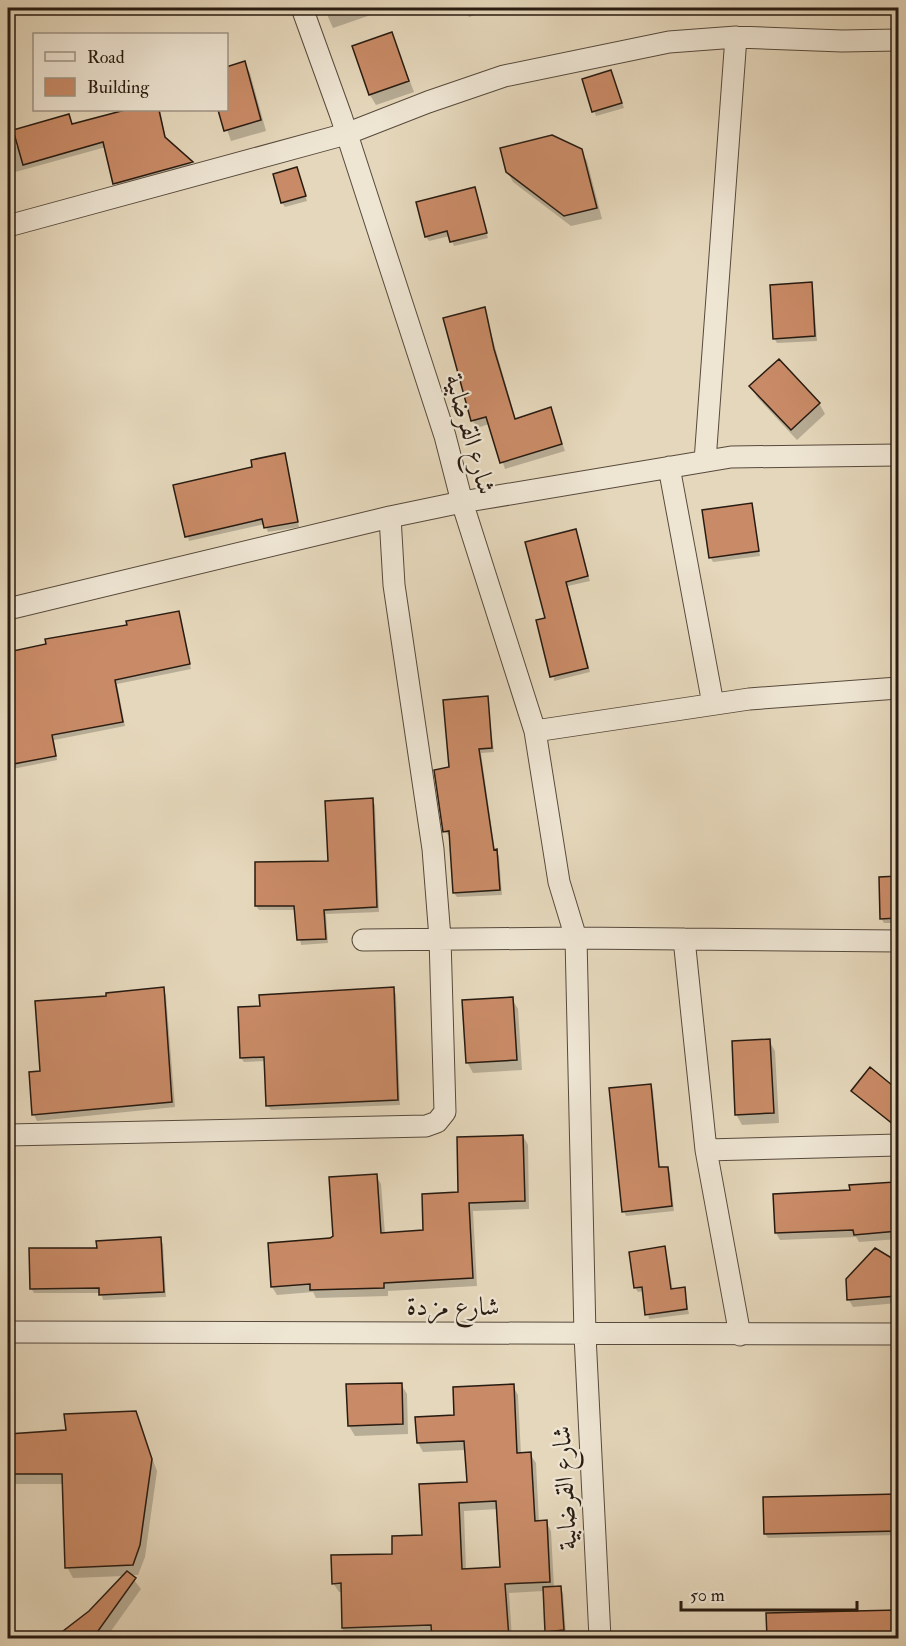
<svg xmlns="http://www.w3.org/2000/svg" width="906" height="1646" viewBox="0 0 906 1646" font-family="'IM FELL Double Pica',Amiri,serif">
	<rect width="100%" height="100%" fill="#e5d7bb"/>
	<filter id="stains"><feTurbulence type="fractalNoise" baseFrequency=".00333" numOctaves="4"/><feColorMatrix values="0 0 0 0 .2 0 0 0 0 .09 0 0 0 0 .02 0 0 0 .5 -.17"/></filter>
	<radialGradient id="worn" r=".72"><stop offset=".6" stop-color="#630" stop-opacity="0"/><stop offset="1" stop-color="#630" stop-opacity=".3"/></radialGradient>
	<path fill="#0003" fill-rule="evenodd" d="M 324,8 L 391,8 L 333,28 Z
		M 464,8 L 495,8 L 469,17 Z
		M 392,34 L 414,92 L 376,105 L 370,95 Z
		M 244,63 L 250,73 L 266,131 L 231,141 L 220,110 L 226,110 Z
		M 611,71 L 624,108 L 596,116 L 584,80 Z
		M 131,110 L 160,110 L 166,140 L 194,167 L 117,188 L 106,147 L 8,174 L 8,149 L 72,126 Z
		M 580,150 L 587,161 L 602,219 L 571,226 L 513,182 L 507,171 Z
		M 297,169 L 307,201 L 285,207 L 282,203 Z
		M 474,189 L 488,238 L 454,246 L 450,236 L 429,241 L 426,237 Z
		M 811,284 L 813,288 L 817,341 L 777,343 L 774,338 Z
		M 484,309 L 516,420 L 550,409 L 565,451 L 505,469 L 489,424 L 477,428 L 473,421 L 445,319 Z
		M 892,374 L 898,374 L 898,434 L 893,426 Z
		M 751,387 L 819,403 L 825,414 L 797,440 L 757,397 Z
		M 284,455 L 299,527 L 268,532 L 265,524 L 189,541 L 175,486 L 254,468 Z
		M 751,505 L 760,556 L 713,562 L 711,558 Z
		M 575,530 L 590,581 L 568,586 L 590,672 L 554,681 L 547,619 Z
		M 178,612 L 191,669 L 117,684 L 125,726 L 54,740 L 57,760 L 8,770 L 8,653 Z
		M 487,697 L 494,752 L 481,753 L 495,851 L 499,856 L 502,895 L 457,897 L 454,893 L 450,836 L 445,832 L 451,769 Z
		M 372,800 L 375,805 L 379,912 L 326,914 L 328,943 L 301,945 L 296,910 L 259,910 L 256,906 L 330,862 Z
		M 880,878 L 898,878 L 898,923 L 884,923 L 881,918 Z
		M 163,989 L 166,995 L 175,1107 L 37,1121 L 34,1115 L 41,1073 L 108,997 Z
		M 393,989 L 396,994 L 400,1105 L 271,1110 L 268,1106 L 266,1061 L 244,1062 L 241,1058 Z
		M 512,999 L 518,1009 L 522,1070 L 473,1073 L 467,1062 Z
		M 769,1041 L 775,1051 L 779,1123 L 742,1125 L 736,1114 Z
		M 871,1069 L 898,1092 L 898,1123 L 895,1127 L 853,1091 Z
		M 651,1085 L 653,1090 L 660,1169 L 667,1168 L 670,1173 L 674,1211 L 626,1216 L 624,1211 Z
		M 523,1136 L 528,1145 L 529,1209 L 473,1211 L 477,1286 L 388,1291 L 388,1296 L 316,1298 L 313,1292 L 277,1295 L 272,1287 L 331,1240 L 376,1176 L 381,1184 L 385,1234 L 424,1232 L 459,1193 Z
		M 894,1183 L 898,1187 L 898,1239 L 859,1242 L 856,1237 L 780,1240 L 776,1233 L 851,1192 Z
		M 160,1239 L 163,1244 L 166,1297 L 103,1300 L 101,1293 L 34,1293 L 31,1288 L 98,1250 Z
		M 665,1248 L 673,1290 L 684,1289 L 689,1314 L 649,1319 L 644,1291 L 638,1292 L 635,1287 Z
		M 875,1250 L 898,1264 L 898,1303 L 853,1307 L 849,1300 Z
		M 401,1384 L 407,1394 L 408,1434 L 355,1436 L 349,1426 Z
		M 513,1386 L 518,1395 L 521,1455 L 530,1454 L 536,1463 L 539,1522 L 546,1522 L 551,1531 L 554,1588 L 560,1588 L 563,1593 L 566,1635 L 549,1636 L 547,1631 L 544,1591 L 509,1593 L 512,1638 L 433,1638 L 433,1634 L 389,1636 L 389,1638 L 343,1638 L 342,1592 L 339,1592 L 333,1583 L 394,1555 L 424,1537 L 468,1483 L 466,1450 L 423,1452 L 418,1443 L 417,1419 L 456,1416 ZM 498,1509 L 501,1568 L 466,1570 L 464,1511 Z
		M 135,1413 L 157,1471 L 145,1557 L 138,1575 L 130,1575 L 141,1589 L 106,1638 L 55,1638 L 90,1612 L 124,1576 L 73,1578 L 67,1567 L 64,1484 L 8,1484 L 8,1426 L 13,1435 L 68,1432 Z
		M 898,1495 L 898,1535 L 768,1538 L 765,1534 L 765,1498 Z
		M 898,1612 L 898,1638 L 769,1638 L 768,1615 Z"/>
	<path fill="#c98b67" stroke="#281b11" stroke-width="1.5" fill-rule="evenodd" d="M 392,32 L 409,81 L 369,95 L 352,46 Z
		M 245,61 L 261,120 L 224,131 L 218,110 L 226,110 L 226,67 Z
		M 611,70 L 622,103 L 592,112 L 582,79 Z
		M 125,110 L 159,110 L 165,137 L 193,162 L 113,184 L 103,142 L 23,165 L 13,130 L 69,114 L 72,124 Z
		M 552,135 L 582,149 L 597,208 L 564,216 L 506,172 L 500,148 Z
		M 297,167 L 306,196 L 281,203 L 273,174 Z
		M 475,187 L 487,233 L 450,242 L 447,231 L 425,237 L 416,202 Z
		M 812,282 L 815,336 L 773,339 L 770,285 Z
		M 485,307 L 494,349 L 515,419 L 551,407 L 562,444 L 500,463 L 486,417 L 471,421 L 443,318 Z
		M 779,359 L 820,403 L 791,430 L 749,386 Z
		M 285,453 L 298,522 L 264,528 L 262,519 L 185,537 L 173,485 L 252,467 L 251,460 Z
		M 752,503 L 759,551 L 709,558 L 702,510 Z
		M 576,529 L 588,576 L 566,582 L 588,668 L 550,677 L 536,620 L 545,618 L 525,542 Z
		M 179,611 L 190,664 L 115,680 L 123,722 L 52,735 L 56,756 L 8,765 L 8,652 L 46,644 L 45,639 L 127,625 L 126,621 Z
		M 488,696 L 492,748 L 479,749 L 494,850 L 497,849 L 500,890 L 453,893 L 449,831 L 443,832 L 434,770 L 449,767 L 443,700 Z
		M 373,798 L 377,907 L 324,910 L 326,939 L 297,940 L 294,906 L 255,906 L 255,862 L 328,861 L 325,801 Z
		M 898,876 L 898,918 L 880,919 L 879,877 Z
		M 164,987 L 172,1102 L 32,1115 L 29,1072 L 40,1071 L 35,1001 L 106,996 L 106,993 Z
		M 394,987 L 398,1100 L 266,1106 L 264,1057 L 240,1058 L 238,1007 L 260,1006 L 259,995 Z
		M 513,997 L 517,1060 L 466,1063 L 462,1000 Z
		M 770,1039 L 774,1113 L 735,1115 L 732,1041 Z
		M 870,1067 L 898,1090 L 898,1128 L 851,1091 Z
		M 651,1084 L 659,1167 L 668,1167 L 672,1206 L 622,1212 L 609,1088 Z
		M 523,1135 L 525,1201 L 469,1203 L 473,1278 L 384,1283 L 384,1288 L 310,1290 L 310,1284 L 271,1287 L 268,1243 L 330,1238 L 333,1236 L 329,1177 L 377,1174 L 381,1233 L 423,1230 L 422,1194 L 458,1192 L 457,1137 Z
		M 895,1182 L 898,1231 L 854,1235 L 853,1230 L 775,1233 L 773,1194 L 850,1190 L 849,1185 Z
		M 161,1237 L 164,1292 L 99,1295 L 99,1288 L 30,1289 L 29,1248 L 97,1248 L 96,1241 Z
		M 665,1246 L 671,1289 L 685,1287 L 687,1309 L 645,1315 L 642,1287 L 634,1288 L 629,1252 Z
		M 875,1248 L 895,1260 L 897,1296 L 847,1300 L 846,1279 Z
		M 402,1383 L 403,1424 L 348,1426 L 346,1384 Z
		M 514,1384 L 517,1453 L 531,1452 L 535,1521 L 547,1520 L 550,1582 L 505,1584 L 509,1638 L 432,1638 L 431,1625 L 342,1628 L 341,1583 L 332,1584 L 331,1555 L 392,1554 L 392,1536 L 422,1535 L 419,1484 L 467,1482 L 464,1441 L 417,1443 L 415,1417 L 454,1415 L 453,1387 ZM 496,1501 L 500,1567 L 462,1569 L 459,1503 Z
		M 136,1411 L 152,1459 L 140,1545 L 133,1565 L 65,1568 L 62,1474 L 8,1474 L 8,1434 L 66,1430 L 64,1414 Z
		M 898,1494 L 898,1531 L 764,1534 L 763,1497 Z
		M 127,1571 L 136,1578 L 93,1638 L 54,1638 L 89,1611 Z
		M 561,1586 L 564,1630 L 545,1632 L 543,1587 Z
		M 898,1610 L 898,1638 L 767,1638 L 766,1613 Z"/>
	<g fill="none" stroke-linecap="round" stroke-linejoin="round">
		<g stroke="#574a3c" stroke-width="23">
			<path id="street" d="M 302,8 L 341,116 L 445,436 L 462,502 L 535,731 L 559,882 L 576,938 L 585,1335 L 600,1638
				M 8,226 L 346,134 L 428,102 L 504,76 L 669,42 L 736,37 L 842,41 L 898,40
				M 705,461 L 736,37
				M 669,467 L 713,704
				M 8,609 L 390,517 L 462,502 L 731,457 L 898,455
				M 535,731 L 749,699 L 898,688
				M 684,939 L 706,1150
				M 363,940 L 576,938 L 898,941
				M 8,1135 L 426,1126 L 437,1122 L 445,1112 L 440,938 L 433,849 L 394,585 L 390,517
				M 8,1332 L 898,1334
				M 740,1335 L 706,1150 L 898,1145"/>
		</g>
		<use href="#street" stroke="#eee5d3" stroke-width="21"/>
	</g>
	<g text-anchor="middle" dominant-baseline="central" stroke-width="4.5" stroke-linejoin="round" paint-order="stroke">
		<g font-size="26" fill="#281b11" stroke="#eee5d3">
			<text transform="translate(470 434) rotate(74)">شارع القرضابية</text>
			<text x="453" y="1307">شارع مزدة</text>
			<text transform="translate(565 1488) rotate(-93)">شارع القرضابية</text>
		</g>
	</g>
	<rect width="906" height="1646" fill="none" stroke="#e5d7bb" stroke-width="30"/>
	<rect x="9" y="9" width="888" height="1628" fill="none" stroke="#281b11" stroke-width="3"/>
	<rect x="15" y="15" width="876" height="1616" fill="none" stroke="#281b11" stroke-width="1.5"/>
	<rect x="33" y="33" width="195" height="78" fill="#eee5d3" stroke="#9f9485" stroke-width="1.5"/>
	<rect x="45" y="52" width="30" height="9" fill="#eee5d3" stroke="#9f9485" stroke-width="1.5"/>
	<text x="87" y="63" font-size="18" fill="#281b11">Road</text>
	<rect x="45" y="78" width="30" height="18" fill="#c98b67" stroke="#9f9485" stroke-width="1.5"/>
	<text x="87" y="93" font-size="18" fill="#281b11">Building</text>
	<path d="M681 1601v9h176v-9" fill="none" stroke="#281b11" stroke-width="3"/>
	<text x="690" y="1601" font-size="18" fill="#281b11" stroke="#eee5d3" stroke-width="4.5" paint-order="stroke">50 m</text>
	<rect width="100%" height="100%" filter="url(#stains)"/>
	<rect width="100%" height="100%" fill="url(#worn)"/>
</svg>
